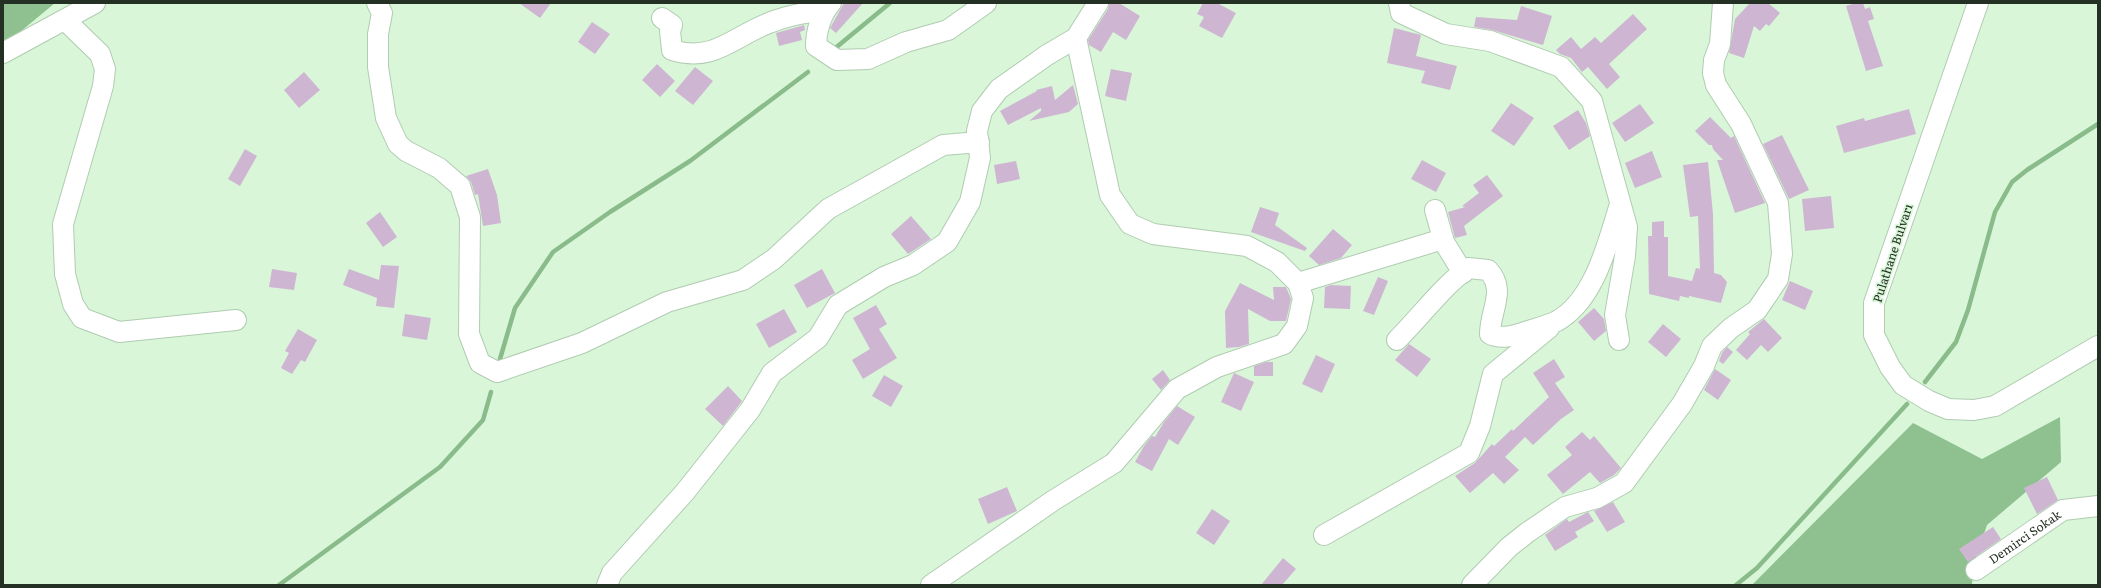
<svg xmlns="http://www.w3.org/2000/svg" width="2101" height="588" viewBox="0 0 2101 588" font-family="Literata,serif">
	<rect width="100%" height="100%" fill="#d9f6d9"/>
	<path fill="#8ec18f" d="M 3,3 L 55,3 L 3,46 Z
		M 2060,417 L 2061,462 L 1987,525 L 1973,566 L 1972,585 L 1752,585 L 1913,423 L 1982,459 Z"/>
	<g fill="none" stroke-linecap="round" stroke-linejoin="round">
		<path stroke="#89bc8a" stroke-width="4.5" d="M 833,50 L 890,3
			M 500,359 L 515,308 L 553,252 L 610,212 L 690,161 L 808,72
			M 1925,382 L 1956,342 L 1968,310 L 1995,212 L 2012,182 L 2027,170 L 2098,124
			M 279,585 L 440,467 L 483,420 L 491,392
			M 1736,585 L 1757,568 L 1907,404"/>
	</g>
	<path fill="#ceb6d3" d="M 519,3 L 551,3 L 540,18 Z
		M 844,3 L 863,3 L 836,33 L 830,28 Z
		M 1109,3 L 1119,3 L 1140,16 L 1126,40 L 1113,32 L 1101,52 L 1089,45 L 1088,40 L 1108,9 Z
		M 1203,3 L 1217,3 L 1236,13 L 1222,38 L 1199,26 L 1204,17 L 1197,14 Z
		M 1750,3 L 1768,3 L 1780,13 L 1769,26 L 1766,24 L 1760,31 L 1754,26 L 1744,58 L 1729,53 L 1735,19 Z
		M 1856,3 L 1863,3 L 1865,9 L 1870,7 L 1874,19 L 1868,21 L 1883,66 L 1866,71 L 1846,6 Z
		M 1521,6 L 1552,16 L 1543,45 L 1492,30 L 1474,27 L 1476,17 L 1517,20 Z
		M 1633,14 L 1647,29 L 1609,64 L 1620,77 L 1607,89 L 1588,67 L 1582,72 L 1571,58 L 1560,54 L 1556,50 L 1571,37 L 1581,49 L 1595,37 L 1601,43 Z
		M 592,22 L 610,34 L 595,54 L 578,42 Z
		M 804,25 L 805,30 L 800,32 L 802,40 L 779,46 L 776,33 Z
		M 1394,28 L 1421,35 L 1416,56 L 1457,66 L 1450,90 L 1421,83 L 1425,71 L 1387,63 Z
		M 657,64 L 675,81 L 660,97 L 642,80 Z
		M 695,67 L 713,81 L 693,105 L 675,91 Z
		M 1111,69 L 1132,73 L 1126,101 L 1105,96 Z
		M 304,72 L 320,90 L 299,108 L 284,90 Z
		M 1073,85 L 1078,104 L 1069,112 L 1029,121 L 1041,111 L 1041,108 L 1008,125 L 1000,111 L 1037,91 L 1036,90 L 1052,86 L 1055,100 Z
		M 1511,103 L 1534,118 L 1514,146 L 1491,131 Z
		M 1640,104 L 1654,123 L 1625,142 L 1612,123 Z
		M 1909,109 L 1916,134 L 1844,153 L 1836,126 L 1864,118 L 1865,121 Z
		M 1578,110 L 1586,123 L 1590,136 L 1569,150 L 1553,126 Z
		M 1710,117 L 1731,138 L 1734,136 L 1765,203 L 1735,213 L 1717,160 L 1723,160 L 1713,149 L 1712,145 L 1709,145 L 1695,131 Z
		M 1782,135 L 1809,190 L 1789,199 L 1763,144 Z
		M 245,149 L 257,156 L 240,186 L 228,179 Z
		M 1652,151 L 1662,177 L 1635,188 L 1625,163 Z
		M 1422,160 L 1446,173 L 1436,192 L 1411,179 Z
		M 1016,161 L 1020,179 L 997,184 L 994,165 Z
		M 1708,162 L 1713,214 L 1714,273 L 1721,275 L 1727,282 L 1721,303 L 1689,296 L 1689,298 L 1680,296 L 1679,301 L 1649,294 L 1648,236 L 1652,236 L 1652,222 L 1664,221 L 1664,237 L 1668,237 L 1668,276 L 1692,281 L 1696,268 L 1700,269 L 1698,216 L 1690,217 L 1683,165 Z
		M 488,169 L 497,195 L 501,223 L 483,226 L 478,194 L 475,195 L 471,182 L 466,176 Z
		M 1487,175 L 1503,196 L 1464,226 L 1467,235 L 1455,238 L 1448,212 L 1465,207 L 1462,206 L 1479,193 L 1473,185 Z
		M 1831,196 L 1834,228 L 1805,231 L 1802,199 Z
		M 1260,207 L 1279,213 L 1275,225 L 1307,248 L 1305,251 L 1251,232 Z
		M 380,212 L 397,237 L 383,247 L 366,223 Z
		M 911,216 L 931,239 L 908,254 L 891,234 Z
		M 1333,229 L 1352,245 L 1341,258 L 1319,265 L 1309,256 Z
		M 381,265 L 399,266 L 394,308 L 376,306 L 377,298 L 343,285 L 349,269 L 379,280 Z
		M 272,269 L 297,273 L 294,290 L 269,287 Z
		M 822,269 L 835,293 L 807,308 L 794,285 Z
		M 1378,277 L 1388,281 L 1374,315 L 1363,311 Z
		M 1790,281 L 1813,291 L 1805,310 L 1782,300 Z
		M 1240,283 L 1274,300 L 1273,287 L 1286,287 L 1291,299 L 1286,321 L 1270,321 L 1248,309 L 1249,344 L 1239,347 L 1226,348 L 1225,311 Z
		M 1331,285 L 1351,286 L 1350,309 L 1324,308 L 1325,287 Z
		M 876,305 L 887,324 L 879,329 L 897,358 L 863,379 L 852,360 L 870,349 L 853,318 Z
		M 1594,308 L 1604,319 L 1606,331 L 1594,341 L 1578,322 Z
		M 784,309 L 797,332 L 769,348 L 756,324 Z
		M 405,314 L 431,318 L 427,340 L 402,336 Z
		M 1764,319 L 1782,338 L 1768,352 L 1761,345 L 1747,360 L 1736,350 L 1750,334 L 1748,332 Z
		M 1663,324 L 1681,339 L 1666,357 L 1648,342 Z
		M 298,329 L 317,340 L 305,362 L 301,360 L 292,374 L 281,368 L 289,353 L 285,351 Z
		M 1409,344 L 1431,359 L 1417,377 L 1395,360 Z
		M 1727,347 L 1733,352 L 1723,364 L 1719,361 L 1722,353 Z
		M 1316,355 L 1335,364 L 1322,393 L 1302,384 Z
		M 1554,359 L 1565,377 L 1555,383 L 1574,410 L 1561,419 L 1533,445 L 1525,437 L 1505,457 L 1519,470 L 1504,484 L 1493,473 L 1470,493 L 1455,476 L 1475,463 L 1492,444 L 1494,446 L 1512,429 L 1513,431 L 1549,397 L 1533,373 Z
		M 1266,362 L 1273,362 L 1273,376 L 1254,376 L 1254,366 Z
		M 1715,369 L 1731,380 L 1718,400 L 1704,390 Z
		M 1163,370 L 1170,380 L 1161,390 L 1152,379 Z
		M 1234,373 L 1254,382 L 1241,411 L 1221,402 Z
		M 884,375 L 903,386 L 891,407 L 872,396 Z
		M 728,386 L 742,401 L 723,426 L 705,409 Z
		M 1177,406 L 1195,417 L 1178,445 L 1169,439 L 1152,471 L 1135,462 L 1144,446 L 1152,436 L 1155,437 L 1164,422 Z
		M 1582,432 L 1590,440 L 1594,436 L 1621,468 L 1614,475 L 1600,483 L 1590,472 L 1563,494 L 1547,475 L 1572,455 L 1565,447 Z
		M 2047,477 L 2058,500 L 2037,514 L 2024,488 Z
		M 1007,487 L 1017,511 L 988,524 L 978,499 Z
		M 1613,502 L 1625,522 L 1607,532 L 1594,511 Z
		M 1212,509 L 1230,521 L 1214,545 L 1196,533 Z
		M 1588,512 L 1594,521 L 1575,532 L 1578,537 L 1555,551 L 1545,535 L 1567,519 L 1569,522 Z
		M 1993,527 L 2001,539 L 1968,562 L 1959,549 Z
		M 1283,558 L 1296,569 L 1282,585 L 1261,585 Z"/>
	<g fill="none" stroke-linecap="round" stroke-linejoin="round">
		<g stroke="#b0ccb1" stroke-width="22">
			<g id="minor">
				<path d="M 377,3 L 382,13 L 378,34 L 378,67 L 386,118 L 398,144 L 406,151 L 439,168 L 460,186 L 470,217 L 469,334 L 480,363 L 497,372 L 582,343 L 667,302 L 743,280 L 774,259 L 828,209 L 943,145 L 979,142"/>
				<path d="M 831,3 C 821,14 816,31 816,46 L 837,60 L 868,59 L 906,42 L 948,30 L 986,3"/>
				<path d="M 1399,3 L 1401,13 L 1446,34 L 1490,41 L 1561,67 L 1592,101 L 1627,227 L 1625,256 L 1615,315 L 1619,340"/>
				<path d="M 1978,3 L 1874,303 L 1874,335 L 1890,367 L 1903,385 L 1929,401 L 1948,409 L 1974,410 L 1995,406 L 2098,346"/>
				<path d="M 662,18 L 672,25 L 670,31 L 672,50 C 714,63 734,36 769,23 C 787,15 806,13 825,10"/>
				<path d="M 65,20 L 100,54 L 105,69 L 103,86 L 63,224 L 65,274 L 73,304 L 82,318 L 119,332 L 236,320"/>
				<path d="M 3,53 L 95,3"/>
				<path d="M 1435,210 L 1444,242 L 1463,273"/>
				<path d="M 1298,283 L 1443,239"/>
				<path d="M 1397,340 C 1421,316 1441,288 1468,268 L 1488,270 C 1507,290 1490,310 1490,334 C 1502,340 1516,335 1528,331 C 1538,328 1549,325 1557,321 C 1595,300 1608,242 1620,204"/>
				<path d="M 1324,535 L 1469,453 L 1480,426 L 1493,374 L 1549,328"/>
				<path id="s1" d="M 1976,570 L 2063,510 L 2098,506"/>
				<path d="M 607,585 L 612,573 L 685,492 L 750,410 L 772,373 L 818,338 L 838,305 L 884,277 L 913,265 L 947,242 L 970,202 L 980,158 L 977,131 L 982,111 L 999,89 L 1047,55 L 1076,38 L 1098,3"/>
				<path d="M 931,585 L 1054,500 L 1114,463 L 1177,389 L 1217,367 L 1284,344 L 1297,326 L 1303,298 L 1298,283 L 1277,262 L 1247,246 L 1153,234 L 1130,224 L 1110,195 L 1076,38"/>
				<path d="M 1472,585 L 1509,547 L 1528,532 L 1565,507 L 1597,498 L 1624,483 L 1682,404 L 1704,366 L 1712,346 L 1731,328 L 1757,310 L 1778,279 L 1782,254 L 1778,203 L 1741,124 L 1716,85 L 1713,73 L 1714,60 L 1720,44 L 1723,3"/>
			</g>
		</g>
		<use href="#minor" stroke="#fff" stroke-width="20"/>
	</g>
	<g text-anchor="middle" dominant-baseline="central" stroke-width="3.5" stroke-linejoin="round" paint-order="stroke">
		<g font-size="12" fill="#253025" stroke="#d9f6d9">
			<text transform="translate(1892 253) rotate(-72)">Pulathane Bulvarı</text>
			<text stroke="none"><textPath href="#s1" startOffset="59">Demirci Sokak</textPath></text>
		</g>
	</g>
	<rect width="2101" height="588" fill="none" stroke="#253025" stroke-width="8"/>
</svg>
